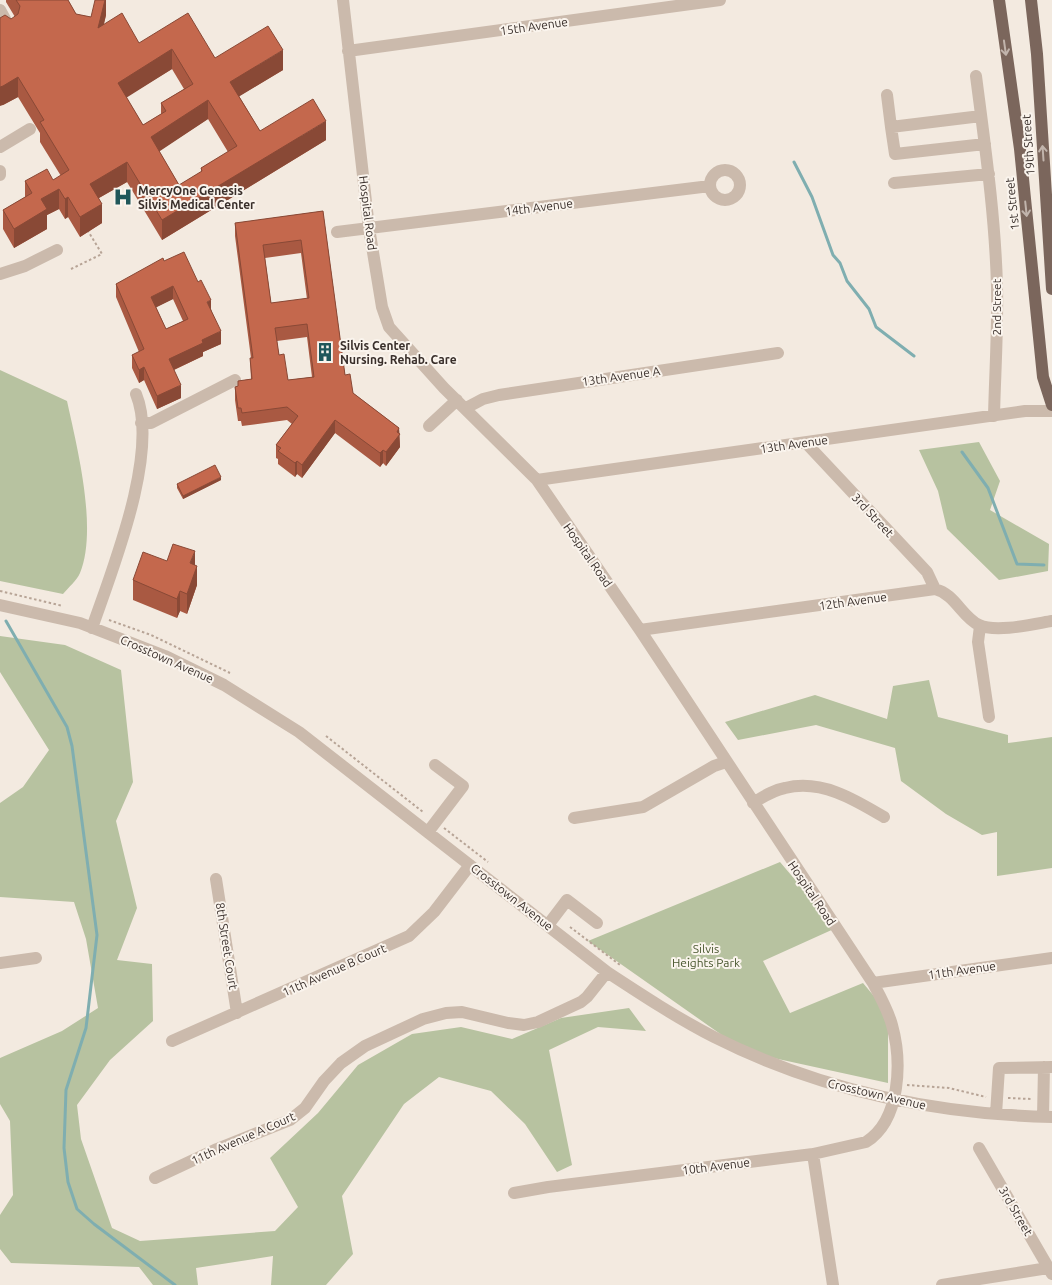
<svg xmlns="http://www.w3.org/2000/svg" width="1052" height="1285" viewBox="0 0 1052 1285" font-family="Ubuntu,sans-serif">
	<rect width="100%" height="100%" fill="#f3eae0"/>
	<path fill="#b7c2a0" d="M 0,370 L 67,401 C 77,447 98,529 80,573 C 77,580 68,588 63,594 L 0,581 Z
		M 979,442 L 1000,481 L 990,510 L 1049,544 L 1048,571 L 999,580 L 947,529 L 938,491 L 919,450 Z
		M 0,636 L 65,645 L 121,670 L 133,782 L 116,821 L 137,908 L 117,960 L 152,964 L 153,1021 L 110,1060 L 77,1105 L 81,1139 L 112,1228 L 140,1241 L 275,1231 L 298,1207 L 270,1158 L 318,1113 L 358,1065 L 412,1034 L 461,1027 L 512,1039 L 561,1018 L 629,1008 L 646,1031 L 598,1027 L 549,1050 L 572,1165 L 557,1172 L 525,1124 L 491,1091 L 439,1077 L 404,1104 L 342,1196 L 353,1254 L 326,1285 L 271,1285 L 273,1256 L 196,1268 L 198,1285 L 153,1285 L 139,1267 L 11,1263 L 0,1249 L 0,1215 L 13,1195 L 10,1121 L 0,1104 L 0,1058 L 62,1031 L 98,1008 L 86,939 L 74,902 L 0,897 L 0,803 L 23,787 L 49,750 L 0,672 Z
		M 929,680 L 938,717 L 1008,735 L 1008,743 L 1052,737 L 1052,868 L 997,876 L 997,832 L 982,835 L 946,814 L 901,781 L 895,748 L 816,725 L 738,740 L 725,722 L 815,695 L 887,719 L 893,686 Z
		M 780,862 L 836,928 L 763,961 L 790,1013 L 863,983 L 888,1013 L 888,1083 L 746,1052 L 588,941 Z"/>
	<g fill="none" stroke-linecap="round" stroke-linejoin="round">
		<path stroke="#7faeb0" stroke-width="3" d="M 794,162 L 812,197 L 833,255 L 840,263 L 847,281 L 869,309 L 876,327 L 914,356
			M 962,452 L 988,488 L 1017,564 L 1044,565
			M 6,621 L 67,727 L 72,746 L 97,935 L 86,1028 L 66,1090 L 64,1148 L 68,1182 L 77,1209 L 94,1224 L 175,1285"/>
		<path stroke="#b7a496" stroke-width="2" stroke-dasharray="2.5 2.5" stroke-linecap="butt" d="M 71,269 L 102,254 L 88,231
			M 0,591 L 63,606
			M 109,620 L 151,635 L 230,673
			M 326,736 L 423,812
			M 444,828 L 488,862
			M 570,927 L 620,965
			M 907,1085 L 949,1088 L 986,1097
			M 1008,1098 L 1031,1099"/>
		<path stroke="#cbbaac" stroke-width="12" d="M 343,0 L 369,228 L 382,307 L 389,327 L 444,388 L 537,480 L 640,630 L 873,983 C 880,996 888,1010 892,1025 C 902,1061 901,1120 866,1142 L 813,1154 L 548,1187 L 514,1193
			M 0,10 L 11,30
			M 348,51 L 720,0
			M 976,76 C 985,146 995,215 997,286 C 998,329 995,373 994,416
			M 887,95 L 891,127
			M 981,116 L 891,127 L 895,154 L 985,144
			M 0,147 L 30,129
			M710 185a15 15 0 1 1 30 0a15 15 0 1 1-30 0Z
			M 0,171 L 0,175
			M 894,183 L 989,174
			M 337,232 L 710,186
			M 0,274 L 25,266 L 57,250
			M 466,408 L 483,399 L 499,395 L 778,353
			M 141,423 L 151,423 L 235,380
			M 429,426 L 457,400
			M 806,443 L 927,572 L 935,589
			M 537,480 L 1025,411 L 1052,411
			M 0,605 L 80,623 L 165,656 L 224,685 L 299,732 L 607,972 C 642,995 677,1018 714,1037 C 819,1090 935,1114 1052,1117
			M 980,626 L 978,642 L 989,717
			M 92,628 C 112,570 160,452 136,394
			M 640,630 L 935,589 C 955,594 962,617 979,625 C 996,633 1034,624 1052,621
			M 753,803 C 763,797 773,790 785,788 C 821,779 854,799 884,817
			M 574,818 L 643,807 L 714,766 L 726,762
			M 428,832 L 463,786 L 435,765
			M 216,879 L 237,1013
			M 548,925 L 567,900 L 597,923
			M 0,963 L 36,958
			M 873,983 L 1052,958
			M 172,1041 L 409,936 L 434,912 L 470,865
			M 996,1114 L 999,1068 L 1052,1067
			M 1043,1117 L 1044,1067
			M 979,1148 L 1052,1274
			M 813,1154 L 833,1285
			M 155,1178 L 217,1149 L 290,1120 L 305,1108 L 324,1081 L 341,1063 L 365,1046 L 423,1019 L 446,1013 L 462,1012 L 508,1023 L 524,1025 L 538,1022 L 581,1002 L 587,997 L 607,972
			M 942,1285 L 1048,1268"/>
		<path stroke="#7b665c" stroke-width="12" d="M 999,0 L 1020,149 L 1043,377 L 1052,405
			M 1031,0 L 1037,54 L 1052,289"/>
	</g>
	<path fill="#a95942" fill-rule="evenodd" d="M 6,0 L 68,0 L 76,14 L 91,17 L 106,0 L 106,15 L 104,24 L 139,43 L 215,58 L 283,70 L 239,96 L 260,131 L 326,140 L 162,240 L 127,182 L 99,198 L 102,223 L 80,237 L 68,217 L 65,219 L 59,209 L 47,215 L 47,229 L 14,248 L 3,229 L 3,210 L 25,197 L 25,181 L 53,180 L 61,176 L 40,142 L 40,133 L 18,97 L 3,105 L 11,19 L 15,17 L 6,2 ZM 172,69 L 184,89 L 161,103 L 161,114 L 143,125 L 126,97 ZM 208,119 L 228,152 L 201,168 L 201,172 L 179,185 L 159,151 Z
		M 323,211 L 345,375 L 353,393 L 399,428 L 400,447 L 386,466 L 383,463 L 380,467 L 335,433 L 302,478 L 297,474 L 295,477 L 278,464 L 278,459 L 276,458 L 276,445 L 292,424 L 287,420 L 242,426 L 241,421 L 238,421 L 235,400 L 235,387 L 238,386 L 238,381 L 251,379 L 250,358 L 251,358 L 235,236 L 235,223 ZM 301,253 L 307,299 L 271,303 L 265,258 ZM 307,337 L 312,377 L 288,380 L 279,355 L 277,341 Z
		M 164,261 L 211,309 L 221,344 L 203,352 L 203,356 L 174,370 L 181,398 L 157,409 L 144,380 L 139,383 L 132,368 L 132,355 L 139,352 L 116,297 L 116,284 ZM 173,299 L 183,321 L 166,329 L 156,307 Z
		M 221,480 L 183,499 L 177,488 L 177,484 Z
		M 167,561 L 195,565 L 197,585 L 187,614 L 180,611 L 177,618 L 133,600 L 133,580 Z"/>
	<path fill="#894936" d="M 105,0 L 106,0 L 106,15 L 98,47 L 98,28 Z
		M 172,49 L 172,69 L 118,103 L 118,83 Z
		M 283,50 L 283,70 L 230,102 L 230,82 Z
		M 18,77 L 18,97 L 3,105 L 0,106 L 0,87 Z
		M 208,100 L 208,119 L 151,157 L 151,137 Z
		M 326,121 L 326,140 L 162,240 L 162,220 Z
		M 127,162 L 127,182 L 90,203 L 90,184 Z
		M 59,189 L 59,209 L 47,215 L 47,229 L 14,248 L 14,229 L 41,199 Z
		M 68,197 L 68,217 L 65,219 L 65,199 Z
		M 102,204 L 102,223 L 80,237 L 80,217 Z
		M 173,286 L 173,299 L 151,310 L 151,297 Z
		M 211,300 L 211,313 L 207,302 Z
		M 221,331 L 221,344 L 203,352 L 203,356 L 169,372 L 169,359 L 202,340 Z
		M 144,367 L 144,380 L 139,383 L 139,370 Z
		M 181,385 L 181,398 L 157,409 L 157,396 Z
		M 335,420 L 335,433 L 302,478 L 302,465 Z
		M 399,428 L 400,447 L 386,466 L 386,452 Z
		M 383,450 L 383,463 L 380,467 L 380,453 Z
		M 297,461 L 297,474 L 295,477 L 295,463 Z
		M 221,477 L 221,480 L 183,499 L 183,496 Z
		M 195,551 L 195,571 L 190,563 Z
		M 197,566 L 197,585 L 187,614 L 187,594 Z
		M 180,591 L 180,611 L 177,618 L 177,599 Z"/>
	<path fill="#c4684d" stroke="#894936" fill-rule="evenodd" d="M 16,0 L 68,0 L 76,14 L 91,17 L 95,0 L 105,0 L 98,28 L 122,13 L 139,43 L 188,13 L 215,58 L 268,26 L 283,50 L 230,82 L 260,131 L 313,99 L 326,121 L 162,220 L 127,162 L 90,184 L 102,204 L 80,217 L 68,197 L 65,199 L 59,189 L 41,199 L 47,209 L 14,229 L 3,210 L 32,193 L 25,181 L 47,169 L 53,180 L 69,170 L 40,122 L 44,120 L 18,77 L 3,86 L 0,87 L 0,18 L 5,15 L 11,19 L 18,14 L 20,6 ZM 172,49 L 193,84 L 161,103 L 166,111 L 143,125 L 118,83 ZM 208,100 L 237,146 L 201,168 L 202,171 L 179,185 L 151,137 Z
		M 323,211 L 345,375 L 350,374 L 353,393 L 399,428 L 397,432 L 400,434 L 386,452 L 383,450 L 380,453 L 335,420 L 302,465 L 297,461 L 295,463 L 278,451 L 281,448 L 276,445 L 298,416 L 287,407 L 242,413 L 241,408 L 238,408 L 235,387 L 238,386 L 238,381 L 252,379 L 250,358 L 253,358 L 235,223 ZM 301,240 L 309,298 L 271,303 L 263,245 ZM 307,324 L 314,377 L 288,380 L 284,354 L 279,355 L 275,328 Z
		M 184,252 L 198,282 L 201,280 L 211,300 L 207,302 L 221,331 L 202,340 L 203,343 L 169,359 L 181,385 L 157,396 L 144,367 L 139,370 L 132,355 L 144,349 L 116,284 L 163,258 L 164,261 ZM 173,286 L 188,319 L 166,329 L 151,297 Z
		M 215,465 L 221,477 L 183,496 L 177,484 Z
		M 173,544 L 195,551 L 190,563 L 197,566 L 187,594 L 180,591 L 177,599 L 133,580 L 143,552 L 167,561 Z"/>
	<defs><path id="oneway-shaft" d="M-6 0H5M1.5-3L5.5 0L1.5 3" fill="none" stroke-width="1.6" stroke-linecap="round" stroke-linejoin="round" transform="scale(1.25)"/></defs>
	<g stroke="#c1b4ac">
		<use href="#oneway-shaft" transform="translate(1005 48) rotate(82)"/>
		<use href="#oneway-shaft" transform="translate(1043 153) rotate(-94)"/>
		<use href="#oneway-shaft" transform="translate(1026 209) rotate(84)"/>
	</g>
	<defs>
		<g id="hospital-bare" transform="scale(1.5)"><path d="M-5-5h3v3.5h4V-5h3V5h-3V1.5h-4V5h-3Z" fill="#20575a" stroke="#faf4ed" stroke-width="2.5" paint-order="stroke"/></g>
		<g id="building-bare" transform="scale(1.5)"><path d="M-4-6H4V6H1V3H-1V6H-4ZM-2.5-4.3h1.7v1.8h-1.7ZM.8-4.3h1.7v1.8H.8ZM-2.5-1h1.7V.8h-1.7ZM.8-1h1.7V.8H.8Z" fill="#20575a" stroke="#faf4ed" stroke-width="2.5" paint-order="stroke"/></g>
	</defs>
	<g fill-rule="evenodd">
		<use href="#hospital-bare" x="123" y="197"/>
		<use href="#building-bare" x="325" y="352"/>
	</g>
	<g text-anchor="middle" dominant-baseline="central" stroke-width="4" stroke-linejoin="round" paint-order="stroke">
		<g font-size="12" fill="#392f2b" stroke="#faf4ed">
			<text transform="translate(534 26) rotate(-8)">15th Avenue</text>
			<text transform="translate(1028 145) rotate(-94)">19th Street</text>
			<text transform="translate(1012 204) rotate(-96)">1st Street</text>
			<text transform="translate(539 207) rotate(-7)">14th Avenue</text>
			<text transform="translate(368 213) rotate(83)">Hospital Road</text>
			<text transform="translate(996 307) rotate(-90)">2nd Street</text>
			<text transform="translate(621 376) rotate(-8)">13th Avenue A</text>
			<text transform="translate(794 444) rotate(-8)">13th Avenue</text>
			<text transform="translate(873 515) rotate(47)">3rd Street</text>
			<text transform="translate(588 555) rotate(55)">Hospital Road</text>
			<text transform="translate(853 601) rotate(-8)">12th Avenue</text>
			<text transform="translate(167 659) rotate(24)">Crosstown Avenue</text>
			<text transform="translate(812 893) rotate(56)">Hospital Road</text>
			<text transform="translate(512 897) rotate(38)">Crosstown Avenue</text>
			<text transform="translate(227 946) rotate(81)">8th Street Court</text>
			<text transform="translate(334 970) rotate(-24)">11th Avenue B Court</text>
			<text transform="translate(962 970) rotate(-8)">11th Avenue</text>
			<text transform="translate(877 1094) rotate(13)">Crosstown Avenue</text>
			<text transform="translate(243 1138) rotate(-24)">11th Avenue A Court</text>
			<text transform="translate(716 1166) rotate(-7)">10th Avenue</text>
			<text transform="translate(1016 1211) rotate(60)">3rd Street</text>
		</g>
		<g font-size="12" font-weight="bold" fill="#392f2b" stroke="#faf4ed" text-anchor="start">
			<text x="138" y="190">MercyOne Genesis<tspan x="138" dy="14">Silvis Medical Center</tspan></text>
			<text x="340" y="345">Silvis Center<tspan x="340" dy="14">Nursing. Rehab. Care</tspan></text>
		</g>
		<g font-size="12" fill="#49572f" stroke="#faf4ed">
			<text x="706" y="948">Silvis<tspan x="706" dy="14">Heights Park</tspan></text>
		</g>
	</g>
</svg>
